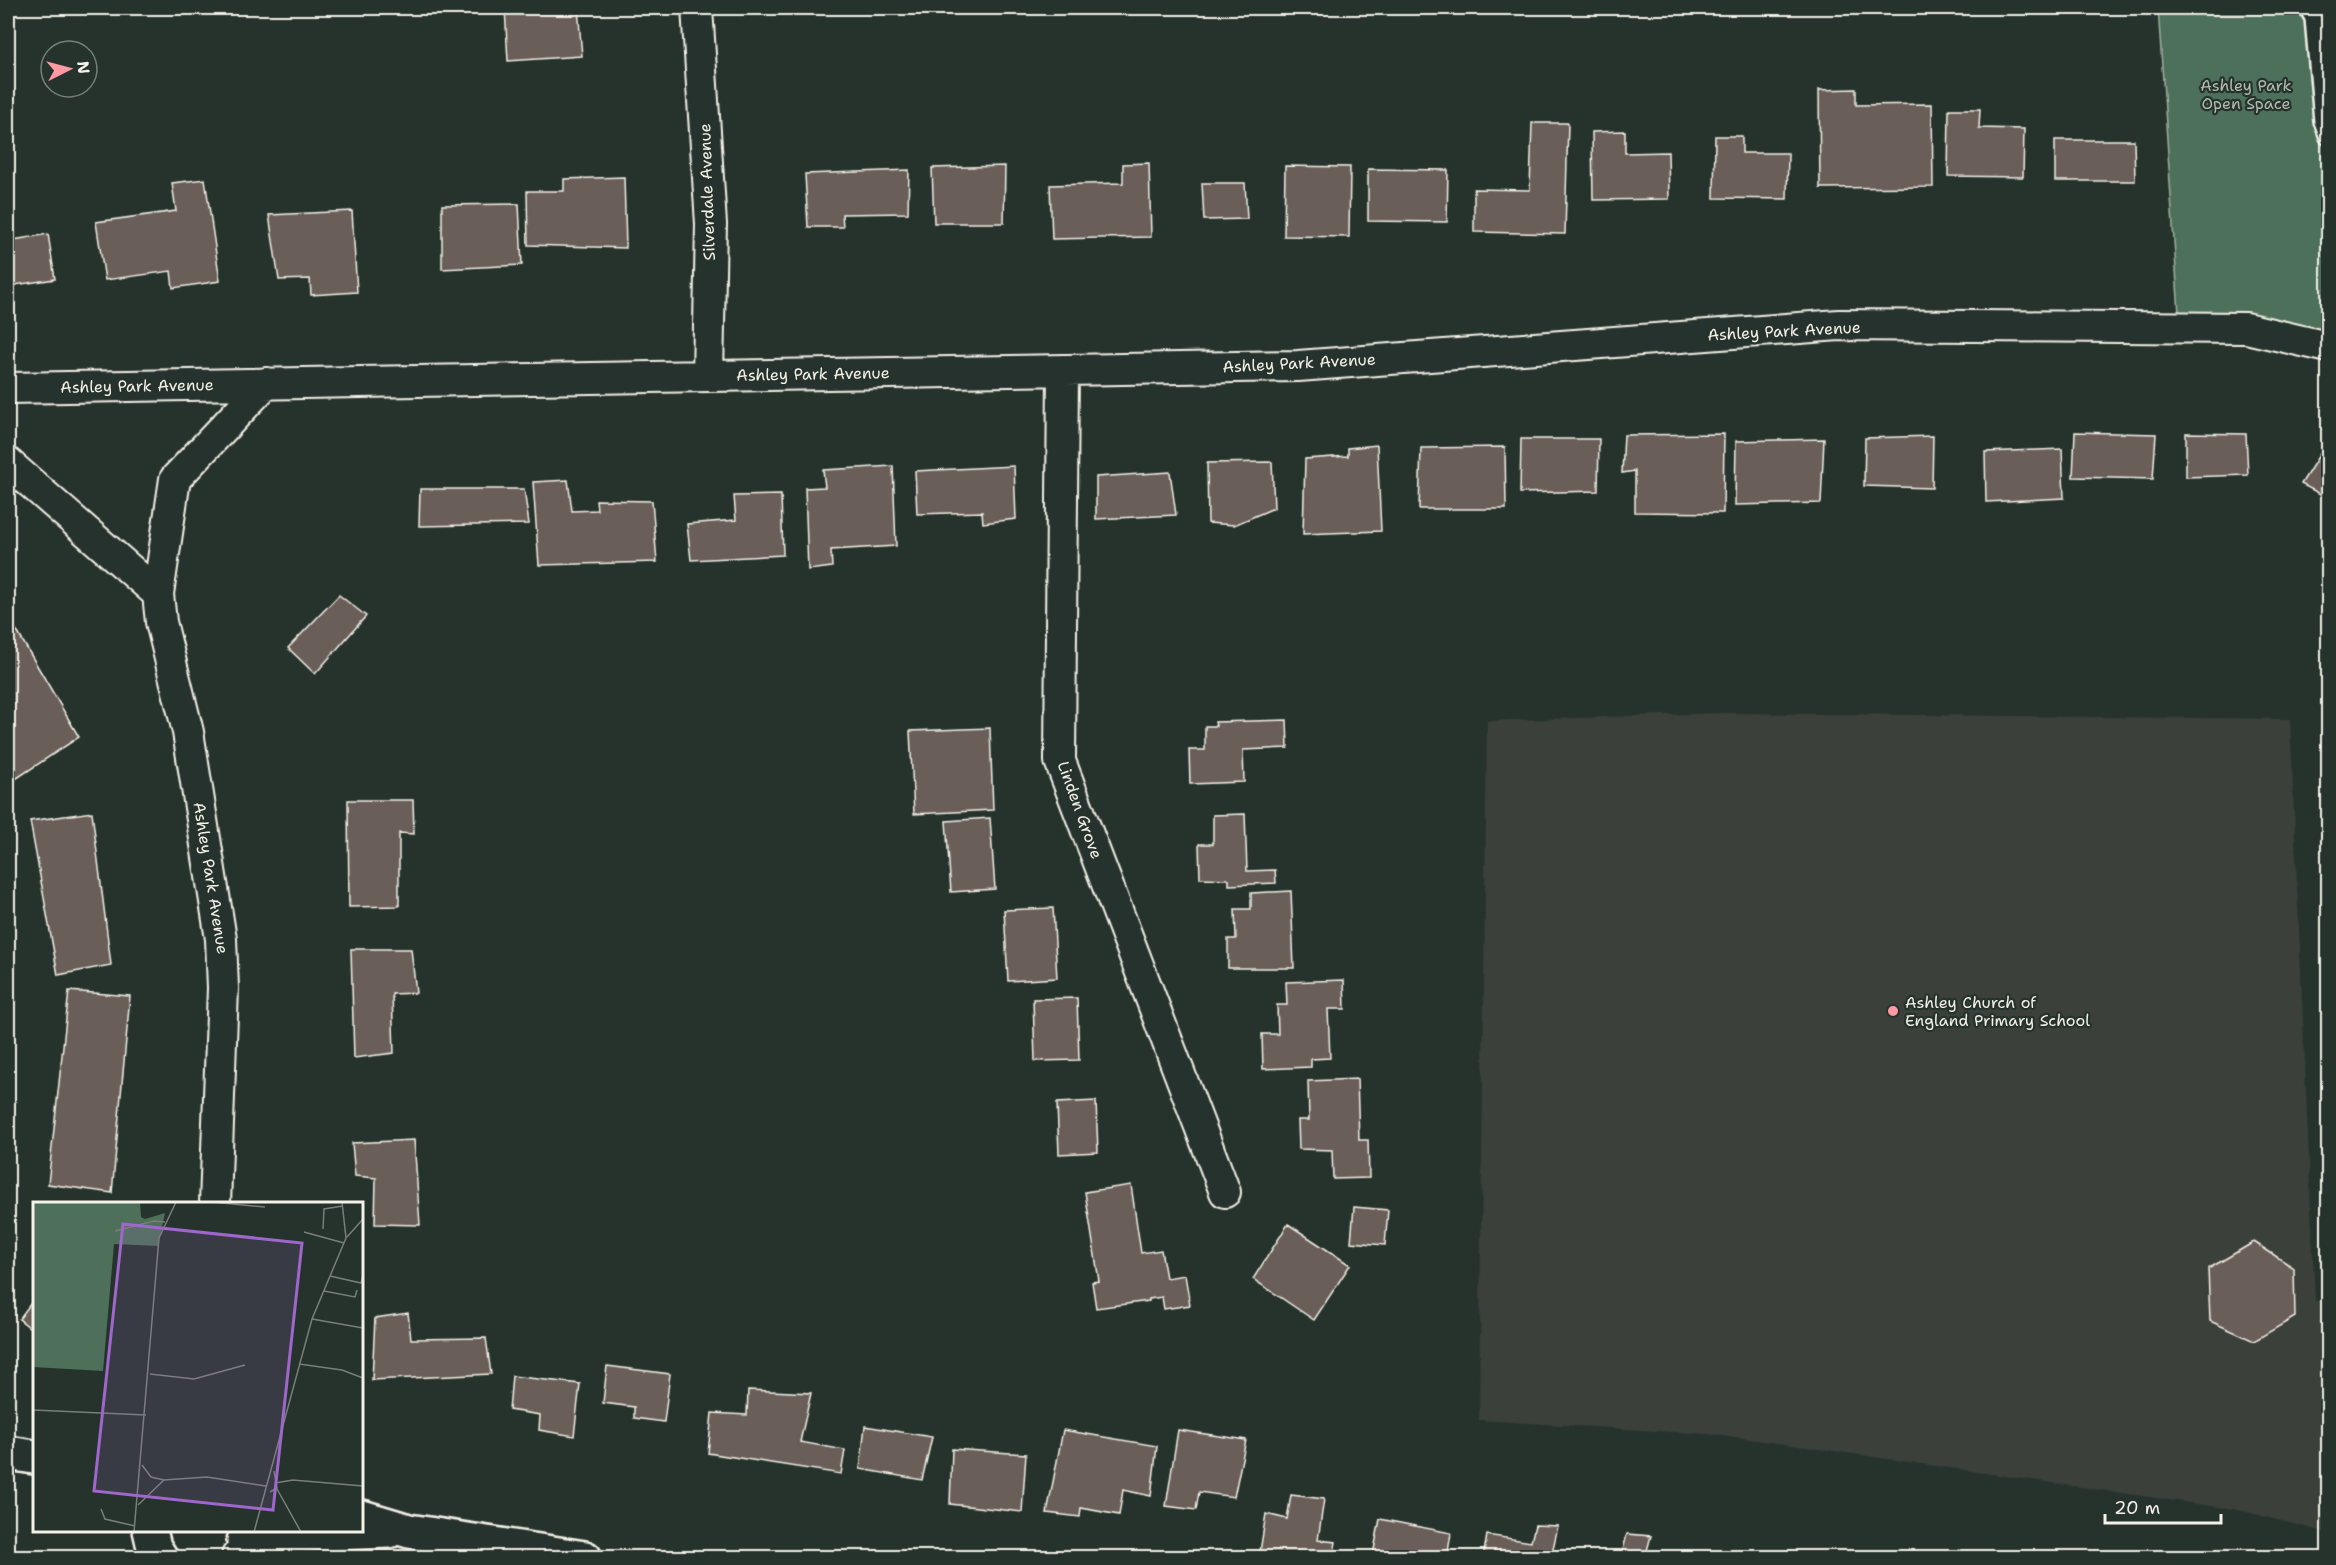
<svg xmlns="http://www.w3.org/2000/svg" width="2336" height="1565" viewBox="0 0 2336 1565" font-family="'Shantell Sans',sans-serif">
	<rect width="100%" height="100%" fill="#26332d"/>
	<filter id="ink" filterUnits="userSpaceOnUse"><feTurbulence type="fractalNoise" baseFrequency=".0167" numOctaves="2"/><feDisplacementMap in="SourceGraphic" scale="12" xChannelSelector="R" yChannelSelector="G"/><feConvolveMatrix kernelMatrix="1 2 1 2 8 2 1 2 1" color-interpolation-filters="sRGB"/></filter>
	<g filter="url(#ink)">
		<path fill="#3b403a" d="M 1723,713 L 2290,719 L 2315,1301 L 2328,1301 L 2328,1533 L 2239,1510 L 1722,1435 L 1479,1420 L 1487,721 Z"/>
		<path fill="#4e705a" stroke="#a1b0a1" stroke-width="1.5" d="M 2158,8 L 2328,8 L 2328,343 L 2180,328 Z"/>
		<path fill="#6b5f58" stroke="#f4f1e8" stroke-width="1.5" d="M 505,8 L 578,8 L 582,56 L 508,61 Z
			M 1856,89 L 1856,105 L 1932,104 L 1933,187 L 1820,188 L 1819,90 Z
			M 1949,109 L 1980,109 L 1979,128 L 2024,129 L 2023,177 L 1948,176 Z
			M 1532,123 L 1568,123 L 1565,234 L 1474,232 L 1474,189 L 1530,190 Z
			M 1625,131 L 1625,153 L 1668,152 L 1669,199 L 1593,200 L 1592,132 Z
			M 1715,136 L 1742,136 L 1742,153 L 1788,153 L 1787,199 L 1714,198 Z
			M 2055,140 L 2134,140 L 2135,181 L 2055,181 Z
			M 1149,163 L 1151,237 L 1052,239 L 1050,185 L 1123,183 L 1123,164 Z
			M 1005,166 L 1004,223 L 934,223 L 932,168 Z
			M 1285,166 L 1350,167 L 1349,237 L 1284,236 Z
			M 1368,169 L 1448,170 L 1447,222 L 1368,221 Z
			M 909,170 L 908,213 L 842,214 L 843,227 L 808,227 L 805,174 Z
			M 624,177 L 626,248 L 528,245 L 527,191 L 564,191 L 564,179 Z
			M 205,179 L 220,281 L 173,288 L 171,271 L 105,280 L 96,222 L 176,211 L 172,183 Z
			M 1202,183 L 1245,183 L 1247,219 L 1204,220 Z
			M 519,204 L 522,265 L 442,269 L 442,205 Z
			M 352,211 L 357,292 L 311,295 L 310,279 L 279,280 L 269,215 Z
			M 48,234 L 55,279 L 8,286 L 8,241 Z
			M 2075,432 L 2156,434 L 2153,479 L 2073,477 Z
			M 2186,433 L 2246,434 L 2248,475 L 2186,477 Z
			M 1724,434 L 1723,513 L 1635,512 L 1635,471 L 1622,473 L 1624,435 Z
			M 1933,436 L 1932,488 L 1864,486 L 1865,438 Z
			M 1521,439 L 1599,439 L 1598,491 L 1520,493 Z
			M 1824,439 L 1821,503 L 1735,505 L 1736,441 Z
			M 2326,444 L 2328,445 L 2328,498 L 2301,484 Z
			M 1377,445 L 1381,531 L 1303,534 L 1305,459 L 1348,456 L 1348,448 Z
			M 1505,447 L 1506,509 L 1419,509 L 1421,448 Z
			M 2062,449 L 2064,498 L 1986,502 L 1985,452 Z
			M 1272,462 L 1274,508 L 1234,525 L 1208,523 L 1207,463 Z
			M 893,466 L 896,546 L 831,550 L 832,567 L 808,570 L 805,488 L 825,487 L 823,470 Z
			M 1014,466 L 1016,519 L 983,523 L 982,512 L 917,514 L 915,471 Z
			M 1170,472 L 1176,515 L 1096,519 L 1096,477 Z
			M 568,480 L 572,511 L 597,510 L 596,500 L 652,501 L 657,562 L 539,565 L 533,482 Z
			M 420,489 L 524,489 L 529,524 L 419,526 Z
			M 781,495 L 783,555 L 691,560 L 687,524 L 736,520 L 734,496 Z
			M 339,595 L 366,616 L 315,674 L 288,648 Z
			M 8,616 L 79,737 L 8,784 Z
			M 1287,720 L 1288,748 L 1243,750 L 1244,782 L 1190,784 L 1189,750 L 1205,750 L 1205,726 L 1216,726 L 1215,722 Z
			M 990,728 L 993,810 L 914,814 L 910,731 Z
			M 348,800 L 413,800 L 414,834 L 399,833 L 399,906 L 349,907 Z
			M 92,812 L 111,965 L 58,975 L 30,821 Z
			M 1245,814 L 1247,871 L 1275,870 L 1276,883 L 1229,885 L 1229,879 L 1200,878 L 1199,844 L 1213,844 L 1213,815 Z
			M 990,818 L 995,889 L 951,892 L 946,821 Z
			M 1291,891 L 1294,968 L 1228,968 L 1228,939 L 1236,939 L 1235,909 L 1251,909 L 1251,893 Z
			M 1053,908 L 1057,978 L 1008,981 L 1004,910 Z
			M 351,949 L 411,949 L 416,993 L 392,994 L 394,1053 L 354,1058 Z
			M 1344,980 L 1345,1009 L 1328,1009 L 1330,1058 L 1311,1059 L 1311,1067 L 1263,1069 L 1262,1034 L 1278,1034 L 1277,1005 L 1287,1005 L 1286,982 Z
			M 69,991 L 130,996 L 112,1193 L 48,1184 Z
			M 1077,998 L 1079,1060 L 1035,1061 L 1033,999 Z
			M 1357,1079 L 1359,1140 L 1368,1140 L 1369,1178 L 1333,1179 L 1332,1150 L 1299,1149 L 1298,1120 L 1309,1120 L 1308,1081 Z
			M 1096,1101 L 1098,1152 L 1059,1154 L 1057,1103 Z
			M 414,1140 L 420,1225 L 375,1224 L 376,1178 L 355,1176 L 352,1143 Z
			M 1131,1185 L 1141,1253 L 1161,1250 L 1166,1278 L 1185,1275 L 1190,1305 L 1164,1309 L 1162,1297 L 1149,1299 L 1149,1301 L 1096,1308 L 1092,1282 L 1099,1281 L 1085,1192 Z
			M 1354,1207 L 1388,1210 L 1385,1245 L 1351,1242 Z
			M 1288,1224 L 1350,1265 L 1314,1320 L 1253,1279 Z
			M 2254,1242 L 2294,1268 L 2295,1317 L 2254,1341 L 2210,1321 L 2208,1269 Z
			M 34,1299 L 34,1331 L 19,1319 Z
			M 408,1313 L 411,1339 L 486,1338 L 491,1374 L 372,1380 L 375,1318 Z
			M 607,1366 L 670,1374 L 664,1422 L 634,1418 L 634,1407 L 603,1403 Z
			M 512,1376 L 580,1384 L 574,1436 L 539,1430 L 540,1415 L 509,1410 Z
			M 748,1390 L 811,1393 L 800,1442 L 845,1450 L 841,1474 L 708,1453 L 712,1413 L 747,1415 Z
			M 865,1426 L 932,1437 L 922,1480 L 860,1469 Z
			M 1063,1430 L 1157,1446 L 1151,1496 L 1123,1490 L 1119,1515 L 1081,1508 L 1080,1517 L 1047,1513 Z
			M 1178,1430 L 1246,1440 L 1234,1497 L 1199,1492 L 1196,1510 L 1166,1506 Z
			M 952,1449 L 1026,1454 L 1022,1512 L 950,1504 Z
			M 1291,1495 L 1324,1499 L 1318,1540 L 1336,1542 L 1333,1558 L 1259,1558 L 1266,1514 L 1287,1519 Z
			M 1380,1519 L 1451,1533 L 1447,1558 L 1392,1558 L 1373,1555 Z
			M 1535,1525 L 1558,1526 L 1551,1558 L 1483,1558 L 1487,1535 L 1531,1542 Z
			M 1627,1534 L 1651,1536 L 1645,1558 L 1621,1558 Z"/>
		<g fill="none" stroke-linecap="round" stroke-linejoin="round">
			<g stroke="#f4f1e8" stroke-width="20">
				<path id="service" d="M 2307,8 L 2313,18 L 2322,121 L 2328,137"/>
			</g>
			<g stroke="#f4f1e8" stroke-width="34">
				<path id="minor" d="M 697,8 L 711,224 L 708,376
					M 1063,370 L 1060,761 L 1225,1192
					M 8,388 L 1298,366 L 1839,325 L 2246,328 L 2328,347
					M 8,463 L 158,594 L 161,622 L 188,732 L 221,939 L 223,988 L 215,1204
					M 158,594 L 175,479 L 266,383
					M 237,1556 L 237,1558"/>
			</g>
			<g stroke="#f4f1e8" stroke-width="38">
				<path id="secondary" d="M 8,1453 L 34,1457
					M 362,1517 L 409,1531 L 585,1558
					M 150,1530 L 154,1547 L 161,1558
					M 244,1541 L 312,1534 L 389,1531"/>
			</g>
			<use href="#service" stroke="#26332d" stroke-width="15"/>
			<use href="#minor" stroke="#26332d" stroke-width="30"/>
			<use href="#secondary" stroke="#26332d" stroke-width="33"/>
		</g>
	</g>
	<circle fill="#ff9aa2" stroke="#26332d" stroke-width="2" cx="1893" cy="1011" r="6"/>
	<g text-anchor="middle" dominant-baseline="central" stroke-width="4.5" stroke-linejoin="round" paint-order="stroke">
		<g font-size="16" fill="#b2bdaf" stroke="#26332d">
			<text x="2246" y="85">Ashley Park<tspan x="2246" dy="18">Open Space</tspan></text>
		</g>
		<g font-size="16" fill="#f4f1e8" stroke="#26332d">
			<text transform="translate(707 192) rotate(-92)">Silverdale Avenue</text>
			<text transform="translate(1784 331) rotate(-3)">Ashley Park Avenue</text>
			<text transform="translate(1299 363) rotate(-3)">Ashley Park Avenue</text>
			<text transform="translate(813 374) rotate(-1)">Ashley Park Avenue</text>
			<text transform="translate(137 386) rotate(-1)">Ashley Park Avenue</text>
			<text transform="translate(1080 810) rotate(70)">Linden Grove</text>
			<text transform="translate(211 878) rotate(81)">Ashley Park Avenue</text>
		</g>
		<g font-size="16" fill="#f4f1e8" stroke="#26332d" text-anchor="start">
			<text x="1905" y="1002">Ashley Church of<tspan x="1905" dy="18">England Primary School</tspan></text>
		</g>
	</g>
	<g transform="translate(33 1202)">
		<rect width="330" height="330" fill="#26332d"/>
		<path d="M 0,0 L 107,0 L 108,15 L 112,17 L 132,11 L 125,44 L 81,42 L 70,169 L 0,165 Z" fill="#4e705a"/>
		<path fill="none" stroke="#787f78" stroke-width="1.5" d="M 178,0 L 232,5M 290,27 L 291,7 L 310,4M 82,29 L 121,19 L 132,20M 271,30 L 311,41M 314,35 L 330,17M 297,74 L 328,81 L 330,73M 291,89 L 322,95 L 324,88M 279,117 L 330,126M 266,162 L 309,168 L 330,176M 117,172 L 161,177 L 212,163M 0,208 L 113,213M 109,263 L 118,275 L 131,278M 242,281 L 260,278 L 330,284M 244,287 L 268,330M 237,290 L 244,286 L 241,269M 105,303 L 131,278 L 174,275 L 233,284M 68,307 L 72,317 L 102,324M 101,330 L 126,36 L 143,0M 221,330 L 279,117 L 313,36 L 309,0"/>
		<path fill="#9f67cb" fill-opacity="0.15" stroke="#9f67cb" stroke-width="3" d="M 90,22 L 269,41 L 240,308 L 61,289 Z"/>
		<rect width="330" height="330" fill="none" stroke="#f4f1e8" stroke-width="3"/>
	</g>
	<rect width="2336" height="1565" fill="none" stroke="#26332d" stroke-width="30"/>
	<rect x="15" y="15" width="2306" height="1535" fill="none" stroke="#f4f1e8" stroke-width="2" filter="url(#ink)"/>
	<g transform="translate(69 69) rotate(84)"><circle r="28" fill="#26332d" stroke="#787f78" stroke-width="1.5"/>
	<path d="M0-4.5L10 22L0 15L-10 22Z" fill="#ff9aa2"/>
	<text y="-9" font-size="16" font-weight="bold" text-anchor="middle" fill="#f4f1e8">N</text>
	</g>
	<path d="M2105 1514v9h116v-9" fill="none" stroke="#f4f1e8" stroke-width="3"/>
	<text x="2114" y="1514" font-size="18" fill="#f4f1e8" stroke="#26332d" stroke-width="4.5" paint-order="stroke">20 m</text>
</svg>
